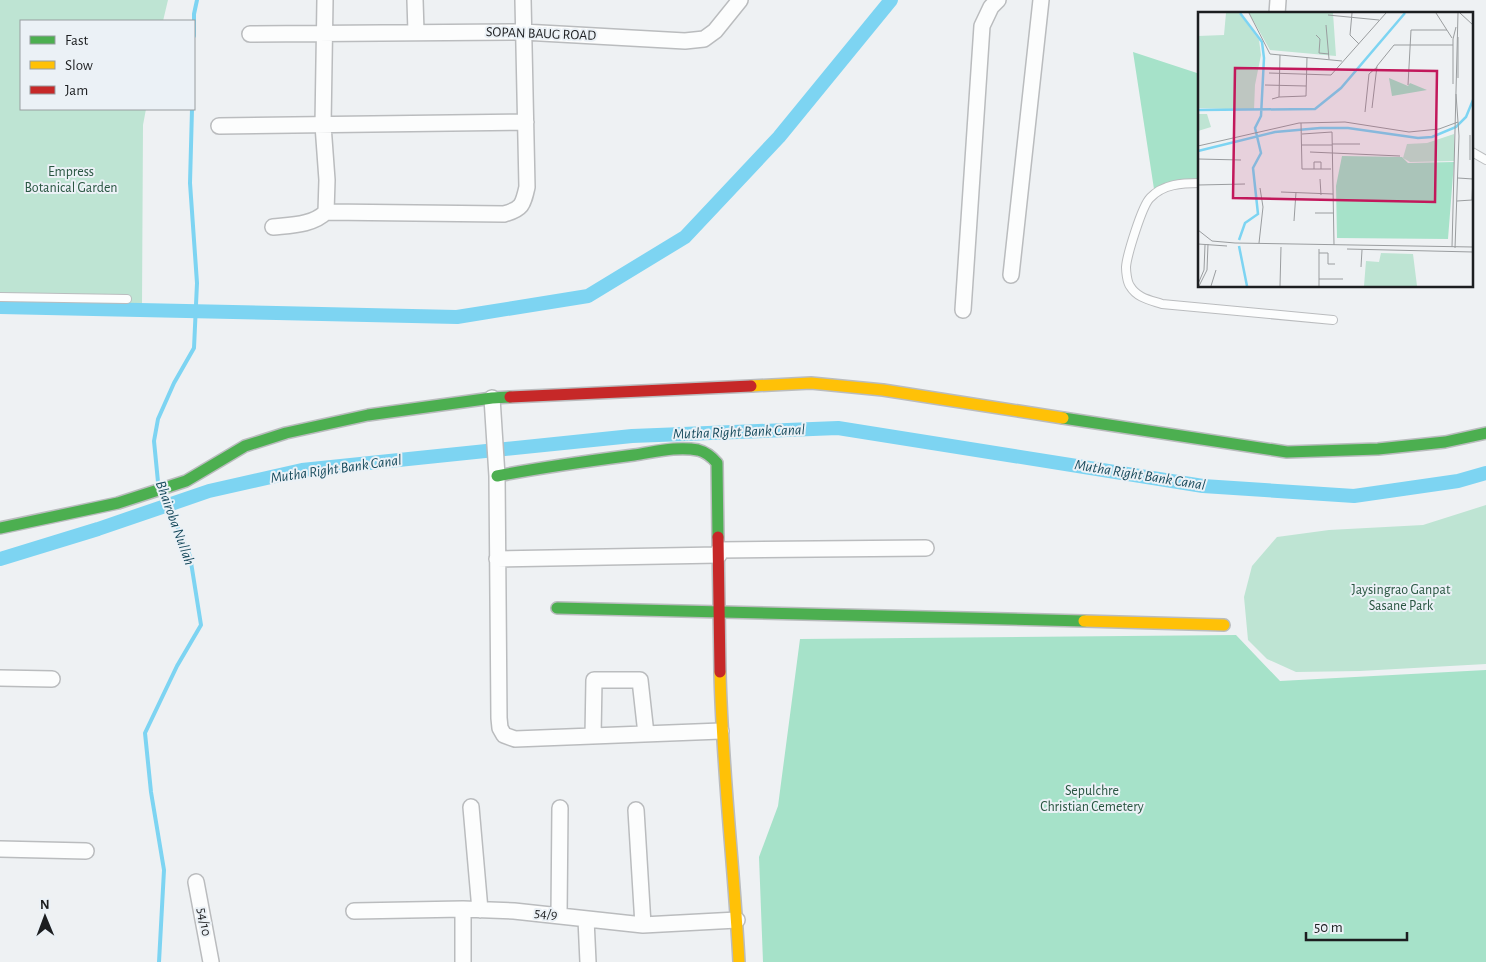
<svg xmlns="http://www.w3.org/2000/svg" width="1486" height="962" viewBox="0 0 1486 962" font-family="'Alegreya Sans',sans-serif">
	<rect width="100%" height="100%" fill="#eef1f3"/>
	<path fill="#bee4d3" d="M 0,0 L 168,0 L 163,21 L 21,21 L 21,109 L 146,109 L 143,125 L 142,305 L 0,300 Z
		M 1486,505 L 1486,664 L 1360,671 L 1296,672 L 1267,659 L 1248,640 L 1244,597 L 1252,566 L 1277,537 L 1329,530 L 1423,525 Z"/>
	<path fill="#a6e2c9" d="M 1133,52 L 1200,74 L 1200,179 C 1182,179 1170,181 1154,189 Z
		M 1236,635 L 1280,681 L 1486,670 L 1486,962 L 763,962 L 759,857 L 778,806 L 800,639 Z"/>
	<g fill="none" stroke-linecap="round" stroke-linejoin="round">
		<path stroke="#7dd4f2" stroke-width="4" d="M 194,36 L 194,14 L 197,0
			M 158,482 L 154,441 L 158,419 L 174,383 L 194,348 L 197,283 L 190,183 L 192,109
			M 159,962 L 164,870 L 151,792 L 145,733 L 177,666 L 201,625 L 190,556 L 164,496"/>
		<path stroke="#7dd4f2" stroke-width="14" d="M 0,307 L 457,317 L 588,296 L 685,237 L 779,137 L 891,0
			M 0,559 L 98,529 L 209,491 L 302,470 L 632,436 L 838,428 L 1203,486 L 1354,496 L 1458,481 L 1486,473"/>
		<g stroke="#babcbe" stroke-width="10">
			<path id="lane" d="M 1472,152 L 1486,160
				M 1200,183 C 1182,183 1163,184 1150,198 C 1142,206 1127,255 1126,267 C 1126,271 1127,282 1130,286 C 1137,298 1150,300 1162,304 L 1333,320
				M 0,297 L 127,299"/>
		</g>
		<g stroke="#babcbe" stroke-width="18">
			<path id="street" d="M 415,0 L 416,32
				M 1277,14 L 1278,0
				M 250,34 L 523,32 L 685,41 L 704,39 L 715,31 L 740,0
				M 219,126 L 526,122
				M 326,212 L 504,214 C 522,209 523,205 527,187 L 523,0
				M 273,227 C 291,225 313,225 326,212 L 327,180 L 323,125 L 325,0
				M 1011,275 L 1041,0
				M 963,310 L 982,26 L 991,7 L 998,0
				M 492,398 L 497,476 L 499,718 L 500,728 L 504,735 L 515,739 L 721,731
				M 719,550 L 926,548
				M 497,559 L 719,555
				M 0,678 L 52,679
				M 593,736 L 594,680 L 640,680 L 646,734
				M 471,807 L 480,910
				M 636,810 L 643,925
				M 0,849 L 86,851
				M 196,882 L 211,962
				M 463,909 L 463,962
				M 354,911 L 463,909 L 514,911 L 643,925 L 737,920
				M 559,915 L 560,808
				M 586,919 L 588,962"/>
		</g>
		<g stroke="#babcbe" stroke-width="14">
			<path id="fast" d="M 1063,418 L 1287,452 L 1378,449 L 1445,442 L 1486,433
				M 497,476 C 542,467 588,461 634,455 C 655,452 677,446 698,450 C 706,452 712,457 717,463 L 718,537
				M 0,528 L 118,503 L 186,481 L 245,446 L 286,433 L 368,415 L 492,398 L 510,397
				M 557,608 L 1084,621"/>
		</g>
		<g stroke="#babcbe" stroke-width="14">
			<path id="slow" d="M 751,386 L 811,383 L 883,390 L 1063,418
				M 1084,621 L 1224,625
				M 720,672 C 722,769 734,865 739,962"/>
		</g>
		<g stroke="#babcbe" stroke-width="14">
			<path id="jam" d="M 510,397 L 751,386
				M 718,537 L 720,672"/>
		</g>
		<use href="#lane" stroke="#fcfdfd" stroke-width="8"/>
		<use href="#street" stroke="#fcfdfd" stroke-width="15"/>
		<use href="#fast" stroke="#4caf50" stroke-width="11"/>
		<use href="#slow" stroke="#ffc107" stroke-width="11"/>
		<use href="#jam" stroke="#c62828" stroke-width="11"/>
	</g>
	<g text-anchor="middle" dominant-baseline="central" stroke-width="4" stroke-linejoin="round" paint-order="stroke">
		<g font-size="14" fill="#1c1e20" stroke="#ebf1f6">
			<text transform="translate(541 34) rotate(2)">SOPAN BAUG ROAD</text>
			<text transform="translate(546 914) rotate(6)">54/9</text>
			<text transform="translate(204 922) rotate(80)">54/10</text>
		</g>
		<g font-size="14" fill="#295541" stroke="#ebf1f6">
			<text x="71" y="172">Empress<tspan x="71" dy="16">Botanical Garden</tspan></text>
			<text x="1401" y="590">Jaysingrao Ganpat<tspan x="1401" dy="16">Sasane Park</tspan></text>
			<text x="1092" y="791">Sepulchre<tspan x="1092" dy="16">Christian Cemetery</tspan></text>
		</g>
		<g font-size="15" font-style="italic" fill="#174a5c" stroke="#ebf1f6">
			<text transform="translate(739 432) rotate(-2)">Mutha Right Bank Canal</text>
			<text transform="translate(336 469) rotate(-8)">Mutha Right Bank Canal</text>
			<text transform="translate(1140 475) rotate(9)">Mutha Right Bank Canal</text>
			<text transform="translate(175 523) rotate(70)">Bhairoba Nullah</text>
		</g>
	</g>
	<g transform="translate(1198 12)">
		<rect width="275" height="275" fill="#eef1f3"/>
		<path d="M 28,1 L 41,1 L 61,28 L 63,43 L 57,73 L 56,98 L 0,96 L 0,24 L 26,23 ZM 51,1 L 135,1 L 138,44 L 72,38 ZM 0,102 L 9,102 L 13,115 L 0,119 ZM 256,122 L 256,149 L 212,150 L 205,146 L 209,132 L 229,131 ZM 183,241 L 215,242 L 219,274 L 166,274 L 168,249 L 181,250 Z" fill="#bee4d3"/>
		<path d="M 191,66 L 210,74 L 212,71 L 229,78 L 194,84 ZM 144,144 L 204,145 L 210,151 L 256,150 L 250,227 L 139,226 L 138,174 Z" fill="#a6e2c9"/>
		<path fill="none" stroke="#7dd4f2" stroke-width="2.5" d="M 0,98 L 117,97 L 143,76 L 207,1M 0,139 L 77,120 L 122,116 L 150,116 L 220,126 L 234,125 L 258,115 L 268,105 L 275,88M 41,228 L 47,211 L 60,202 L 55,156 L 63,141 L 57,116 L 63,104 L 66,46 L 64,30 L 42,1M 41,234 L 49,274"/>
		<path fill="none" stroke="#9a9d9f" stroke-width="1" d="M 51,1 L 72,42 L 144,49M 154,1 L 152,23 L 161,32M 238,1 L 254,26M 262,1 L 275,13M 130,3 L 181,8M 128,13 L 131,47M 118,23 L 122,27 L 121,41 L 131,42M 71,61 L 133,63 L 188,1M 260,66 L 260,25M 255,72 L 255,27 L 258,15M 67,73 L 108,74M 210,73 L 213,18 L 249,18M 81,85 L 108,84 L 109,45M 74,87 L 81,85 L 82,43M 174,96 L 179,54 L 196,33 L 255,33M 167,100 L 171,62 L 179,55M 103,111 L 104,157 L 133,157M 104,122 L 134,120 L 136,233M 134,132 L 162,132M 104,133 L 134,133M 0,134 L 101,111 L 147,110 L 211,120 L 241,117 L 260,110M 112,140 L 202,144M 0,147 L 43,148M 272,148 L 272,123M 116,157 L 116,150 L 123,150 L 123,157M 260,166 L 275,167M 122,167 L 123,183M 0,173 L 47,172M 83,180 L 135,182M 259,189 L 274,188 L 275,164M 117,201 L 136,201M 96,209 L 98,180M 0,218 L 14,229 L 37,231 L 275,235M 61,231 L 65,195 L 62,176M 0,232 L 29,234M 254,235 L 260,1M 257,236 L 261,124 L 258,82M 149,237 L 275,240M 121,241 L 130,241 L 130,252 L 137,252M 163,255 L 164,238M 121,267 L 145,267M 0,272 L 6,258 L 7,233M 1,274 L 9,258 L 10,232M 13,274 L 18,258M 82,274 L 83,235M 121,274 L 121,237"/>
		<path fill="#c2185b" fill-opacity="0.15" stroke="#c2185b" stroke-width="2.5" d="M 37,56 L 239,59 L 237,190 L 35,186 Z"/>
		<rect width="275" height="275" fill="none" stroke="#1c1e20" stroke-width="2.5"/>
	</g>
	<rect x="20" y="20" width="175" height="90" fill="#ebf1f6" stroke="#989da0"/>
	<rect x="30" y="36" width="25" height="8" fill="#4caf50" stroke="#989da0"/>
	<text x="65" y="45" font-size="15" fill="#1c1e20">Fast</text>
	<rect x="30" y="61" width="25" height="8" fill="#ffc107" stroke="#989da0"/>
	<text x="65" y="70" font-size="15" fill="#1c1e20">Slow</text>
	<rect x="30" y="86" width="25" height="8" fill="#c62828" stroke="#989da0"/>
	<text x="65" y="95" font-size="15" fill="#1c1e20">Jam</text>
	<g transform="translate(45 917) rotate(359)" stroke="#ebf1f6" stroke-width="4" paint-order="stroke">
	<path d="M0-4L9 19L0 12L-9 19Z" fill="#1c1e20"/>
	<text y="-8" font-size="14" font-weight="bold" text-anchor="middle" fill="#1c1e20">N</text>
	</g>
	<path d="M1306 932v8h101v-8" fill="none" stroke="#1c1e20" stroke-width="2.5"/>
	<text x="1314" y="932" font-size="15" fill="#1c1e20" stroke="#ebf1f6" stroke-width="4" paint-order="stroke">50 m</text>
</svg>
